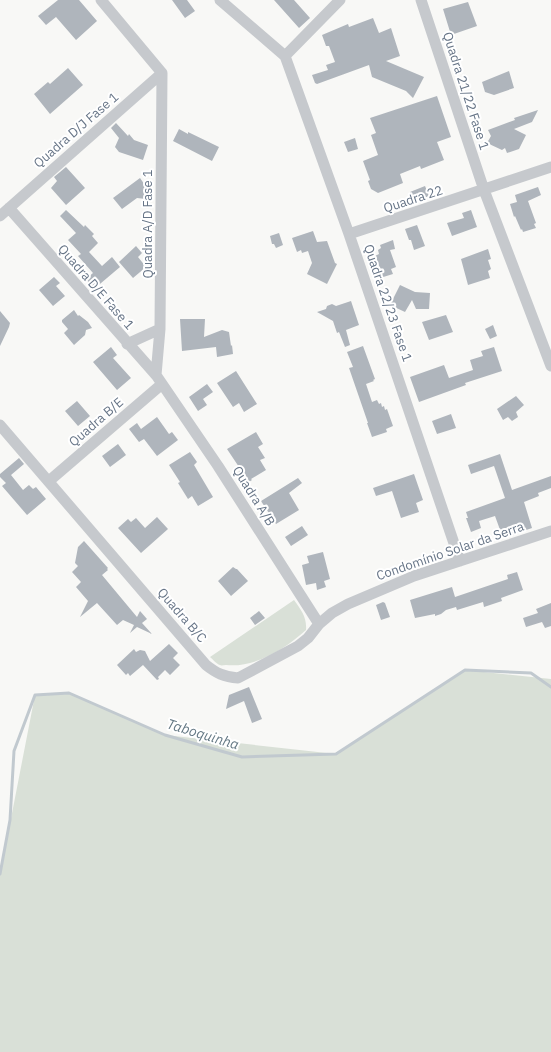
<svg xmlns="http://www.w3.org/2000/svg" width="551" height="1052" viewBox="0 0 551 1052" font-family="'IBM Plex Sans',sans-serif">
	<rect width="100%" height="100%" fill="#f8f8f6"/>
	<path fill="#d9e0d7" d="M 294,600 C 301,610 307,617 306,630 C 285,649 255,668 226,665 C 224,665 221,666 220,665 C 216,664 213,659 210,657 Z
		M 465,670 L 551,679 L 551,1052 L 0,1052 L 0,875 L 35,695 L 69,693 L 165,735 L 336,754 Z"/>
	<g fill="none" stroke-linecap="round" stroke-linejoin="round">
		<path stroke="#c1c9cf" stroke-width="3" d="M 0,874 L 10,820 L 14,751 L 35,695 L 69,693 L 165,735 L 242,757 L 336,754 L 465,670 L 531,673 L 551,687"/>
	</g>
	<path fill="#afb5bc" d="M 58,0 L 79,0 L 97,21 L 76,40 L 56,17 L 46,25 L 38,16 Z
		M 172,0 L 187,0 L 195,11 L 185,18 Z
		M 274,0 L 294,0 L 310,18 L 299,28 Z
		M 468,2 L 477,26 L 451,35 L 443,9 Z
		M 373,18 L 379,33 L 391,28 L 400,56 L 386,61 L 424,77 L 413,98 L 406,91 L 372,77 L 369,65 L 317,84 L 315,83 L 312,75 L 328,70 L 326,65 L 335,62 L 329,46 L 326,46 L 322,35 L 348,24 L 349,27 Z
		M 68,68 L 83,85 L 50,114 L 34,94 L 48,82 L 50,84 Z
		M 509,71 L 514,88 L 494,95 L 485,92 L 482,82 Z
		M 437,96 L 451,137 L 437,142 L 444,160 L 421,169 L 420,166 L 400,174 L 403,183 L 378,193 L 371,189 L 368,181 L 370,180 L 363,161 L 378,155 L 371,135 L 376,133 L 370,118 Z
		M 538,110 L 532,122 L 514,129 L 526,135 L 519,149 L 507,153 L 505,148 L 502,150 L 487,143 L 491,136 L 488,130 L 515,120 L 514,118 Z
		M 116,123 L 128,136 L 129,134 L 134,140 L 148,145 L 143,160 L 119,152 L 115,147 L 119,138 L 111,128 Z
		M 179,129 L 188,134 L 188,132 L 219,147 L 212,161 L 173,141 Z
		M 355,138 L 358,149 L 348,152 L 344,142 Z
		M 66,167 L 85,188 L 66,205 L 51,188 L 57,181 L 54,177 Z
		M 140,178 L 149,191 L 146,199 L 137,198 L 122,209 L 113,198 Z
		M 425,186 L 429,196 L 414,202 L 410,192 Z
		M 538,187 L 541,195 L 528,201 L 536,223 L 534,224 L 536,228 L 523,232 L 522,229 L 521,230 L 515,216 L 514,217 L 510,204 L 517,202 L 515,195 Z
		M 66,210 L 84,227 L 85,225 L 94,234 L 92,236 L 98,243 L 89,252 L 102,266 L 112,257 L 120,267 L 94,289 L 86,279 L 93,273 L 78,256 L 81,254 L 68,240 L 76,233 L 60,216 Z
		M 471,210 L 477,227 L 452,236 L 447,223 L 464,218 L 462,213 Z
		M 417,225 L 425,246 L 414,250 L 411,240 L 409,240 L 405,229 Z
		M 313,231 L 317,242 L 327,241 L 335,263 L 337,264 L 327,284 L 307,274 L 312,263 L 308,251 L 302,253 L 301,250 L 297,252 L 292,238 Z
		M 279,233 L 283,245 L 276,248 L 274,244 L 272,244 L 270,236 Z
		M 393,240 L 395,249 L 390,250 L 396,267 L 391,269 L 393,274 L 380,278 L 377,269 L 380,268 L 375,256 L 379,254 L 378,250 L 381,248 L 380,245 Z
		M 136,246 L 142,253 L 138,257 L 146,267 L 133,278 L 119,262 Z
		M 488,249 L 491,259 L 488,260 L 491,269 L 488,271 L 490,278 L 468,285 L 461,259 Z
		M 54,277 L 60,283 L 56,286 L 65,296 L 53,306 L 39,290 Z
		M 400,285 L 415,292 L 430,293 L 429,309 L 416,309 L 412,300 L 405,312 L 390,305 Z
		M 351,301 L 359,325 L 346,330 L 350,345 L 345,347 L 339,332 L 337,333 L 333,321 L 317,312 L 326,309 L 327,306 L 332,304 L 336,306 Z
		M 74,310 L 78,316 L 79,315 L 88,322 L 92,328 L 86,330 L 85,335 L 74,345 L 64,333 L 68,329 L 62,322 L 62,320 Z
		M 0,311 L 10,323 L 9,327 L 0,346 Z
		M 446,315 L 453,332 L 429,340 L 422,322 Z
		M 180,319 L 205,319 L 204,337 L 222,330 L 229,332 L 231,346 L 232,345 L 233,354 L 217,357 L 216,347 L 182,351 Z
		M 493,325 L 497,336 L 490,339 L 485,329 Z
		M 363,346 L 375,379 L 373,380 L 374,381 L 366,384 L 372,402 L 377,400 L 379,404 L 381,403 L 382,407 L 384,406 L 385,410 L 387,409 L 393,426 L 386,429 L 387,432 L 372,437 L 367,423 L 368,423 L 349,368 L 353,367 L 347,352 Z
		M 111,347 L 117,355 L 113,358 L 131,378 L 117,390 L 93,362 Z
		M 494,347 L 502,371 L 465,383 L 466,385 L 419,402 L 410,377 L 444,365 L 449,378 L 473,370 L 470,360 L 483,356 L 481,351 Z
		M 236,371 L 257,404 L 244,412 L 239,403 L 233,407 L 217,383 Z
		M 207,384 L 213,392 L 203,399 L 207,405 L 198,411 L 189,397 Z
		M 516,396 L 524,405 L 516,412 L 518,417 L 512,421 L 508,417 L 503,420 L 497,409 Z
		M 77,401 L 90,416 L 78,426 L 65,411 Z
		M 451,414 L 456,428 L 437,434 L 432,421 Z
		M 157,417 L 169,434 L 172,432 L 178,440 L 157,456 L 144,439 L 139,442 L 129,429 L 137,423 L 141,429 Z
		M 256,432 L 263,444 L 258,447 L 265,458 L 260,460 L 266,470 L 251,479 L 252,480 L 244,485 L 236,474 L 241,470 L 227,449 Z
		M 118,444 L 126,455 L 110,467 L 102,456 Z
		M 190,452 L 197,462 L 194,465 L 213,497 L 198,506 L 192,496 L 188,499 L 178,483 L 180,482 L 169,465 Z
		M 500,454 L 512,490 L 551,476 L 551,488 L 538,493 L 539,496 L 524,502 L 532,528 L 503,538 L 495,516 L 479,521 L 481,528 L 471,532 L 466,518 L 468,518 L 466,512 L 505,498 L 494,466 L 471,474 L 468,465 Z
		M 19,458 L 24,464 L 11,475 L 23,490 L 29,485 L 33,489 L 36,487 L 46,499 L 27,515 L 2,486 L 6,483 L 0,477 L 0,474 Z
		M 414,474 L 423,500 L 416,503 L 419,512 L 401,518 L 392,491 L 376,496 L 373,488 Z
		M 298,478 L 302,483 L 289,493 L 299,510 L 276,524 L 261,501 Z
		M 157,517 L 168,529 L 141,553 L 118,528 L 128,519 L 131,522 L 136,518 L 145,528 Z
		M 302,526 L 308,535 L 291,546 L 285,537 Z
		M 84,541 L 108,568 L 107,569 L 108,570 L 102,575 L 137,617 L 140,611 L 147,619 L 142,623 L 152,634 L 137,627 L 130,633 L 134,625 L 123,620 L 117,625 L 97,603 L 80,617 L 88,601 L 76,587 L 81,582 L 72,572 L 78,566 L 75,563 L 78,547 Z
		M 323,552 L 330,579 L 324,581 L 326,587 L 317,590 L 316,583 L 306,585 L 302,565 L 309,563 L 307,556 Z
		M 233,567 L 236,569 L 237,569 L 248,581 L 231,596 L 218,581 Z
		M 517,572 L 523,590 L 501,598 L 502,601 L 484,607 L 483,602 L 457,610 L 456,607 L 446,610 L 441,614 L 435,616 L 435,614 L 415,618 L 410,600 L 452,587 L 455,597 L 508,579 L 507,575 Z
		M 383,602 L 385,603 L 390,617 L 381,620 L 376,605 Z
		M 551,603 L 551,626 L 545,628 L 542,622 L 526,627 L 523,618 L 538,613 L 536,609 Z
		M 259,611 L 265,618 L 255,625 L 250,618 Z
		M 169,644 L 178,653 L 173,658 L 180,665 L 170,675 L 165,670 L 158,677 L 159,679 L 157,680 L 143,665 L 130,676 L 128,673 L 126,675 L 117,665 L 134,649 L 136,652 L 140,650 L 145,651 L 150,661 Z
		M 249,687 L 262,719 L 252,723 L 244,701 L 226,709 L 229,695 Z"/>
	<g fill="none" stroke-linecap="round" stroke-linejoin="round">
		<path stroke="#c6c9cd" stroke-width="11" d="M 101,0 L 162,73
			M 220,0 L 285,56 L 349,234 L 460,561
			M 421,0 L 484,190 L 551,366
			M 285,56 L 340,0
			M 9,208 L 156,375 L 218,466 L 319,624
			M 0,216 L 162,73
			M 349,234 L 551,167
			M 127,344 L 160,329
			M 156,375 L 160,329 L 162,73
			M 0,425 L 206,665 C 216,673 224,677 238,678 L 298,646 L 308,638 L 319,624 L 332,613 L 348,604 L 414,576 L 551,531
			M 49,481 L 162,384"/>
	</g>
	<g text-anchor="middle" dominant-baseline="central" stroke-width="4" stroke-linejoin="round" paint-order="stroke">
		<g font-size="13" fill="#677587" stroke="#fff">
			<text transform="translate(466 91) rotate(72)">Quadra 21/22 Fase 1</text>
			<text transform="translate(76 130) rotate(-41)">Quadra D/J Fase 1</text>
			<text transform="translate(413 199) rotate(-18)">Quadra 22</text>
			<text transform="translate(147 224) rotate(-90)">Quadra A/D Fase 1</text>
			<text transform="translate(96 287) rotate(49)">Quadra D/E Fase 1</text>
			<text transform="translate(388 303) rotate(71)">Quadra 22/23 Fase 1</text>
			<text transform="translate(96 422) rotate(-41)">Quadra B/E</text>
			<text transform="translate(254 496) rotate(58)">Quadra A/B</text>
			<text transform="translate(450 551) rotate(-19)">Condomínio Solar da Serra</text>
			<text transform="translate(182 615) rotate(49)">Quadra B/C</text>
		</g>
		<g font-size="14" font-style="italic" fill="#637783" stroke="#fff">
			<text transform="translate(203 734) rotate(17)">Taboquinha</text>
		</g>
	</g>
</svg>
